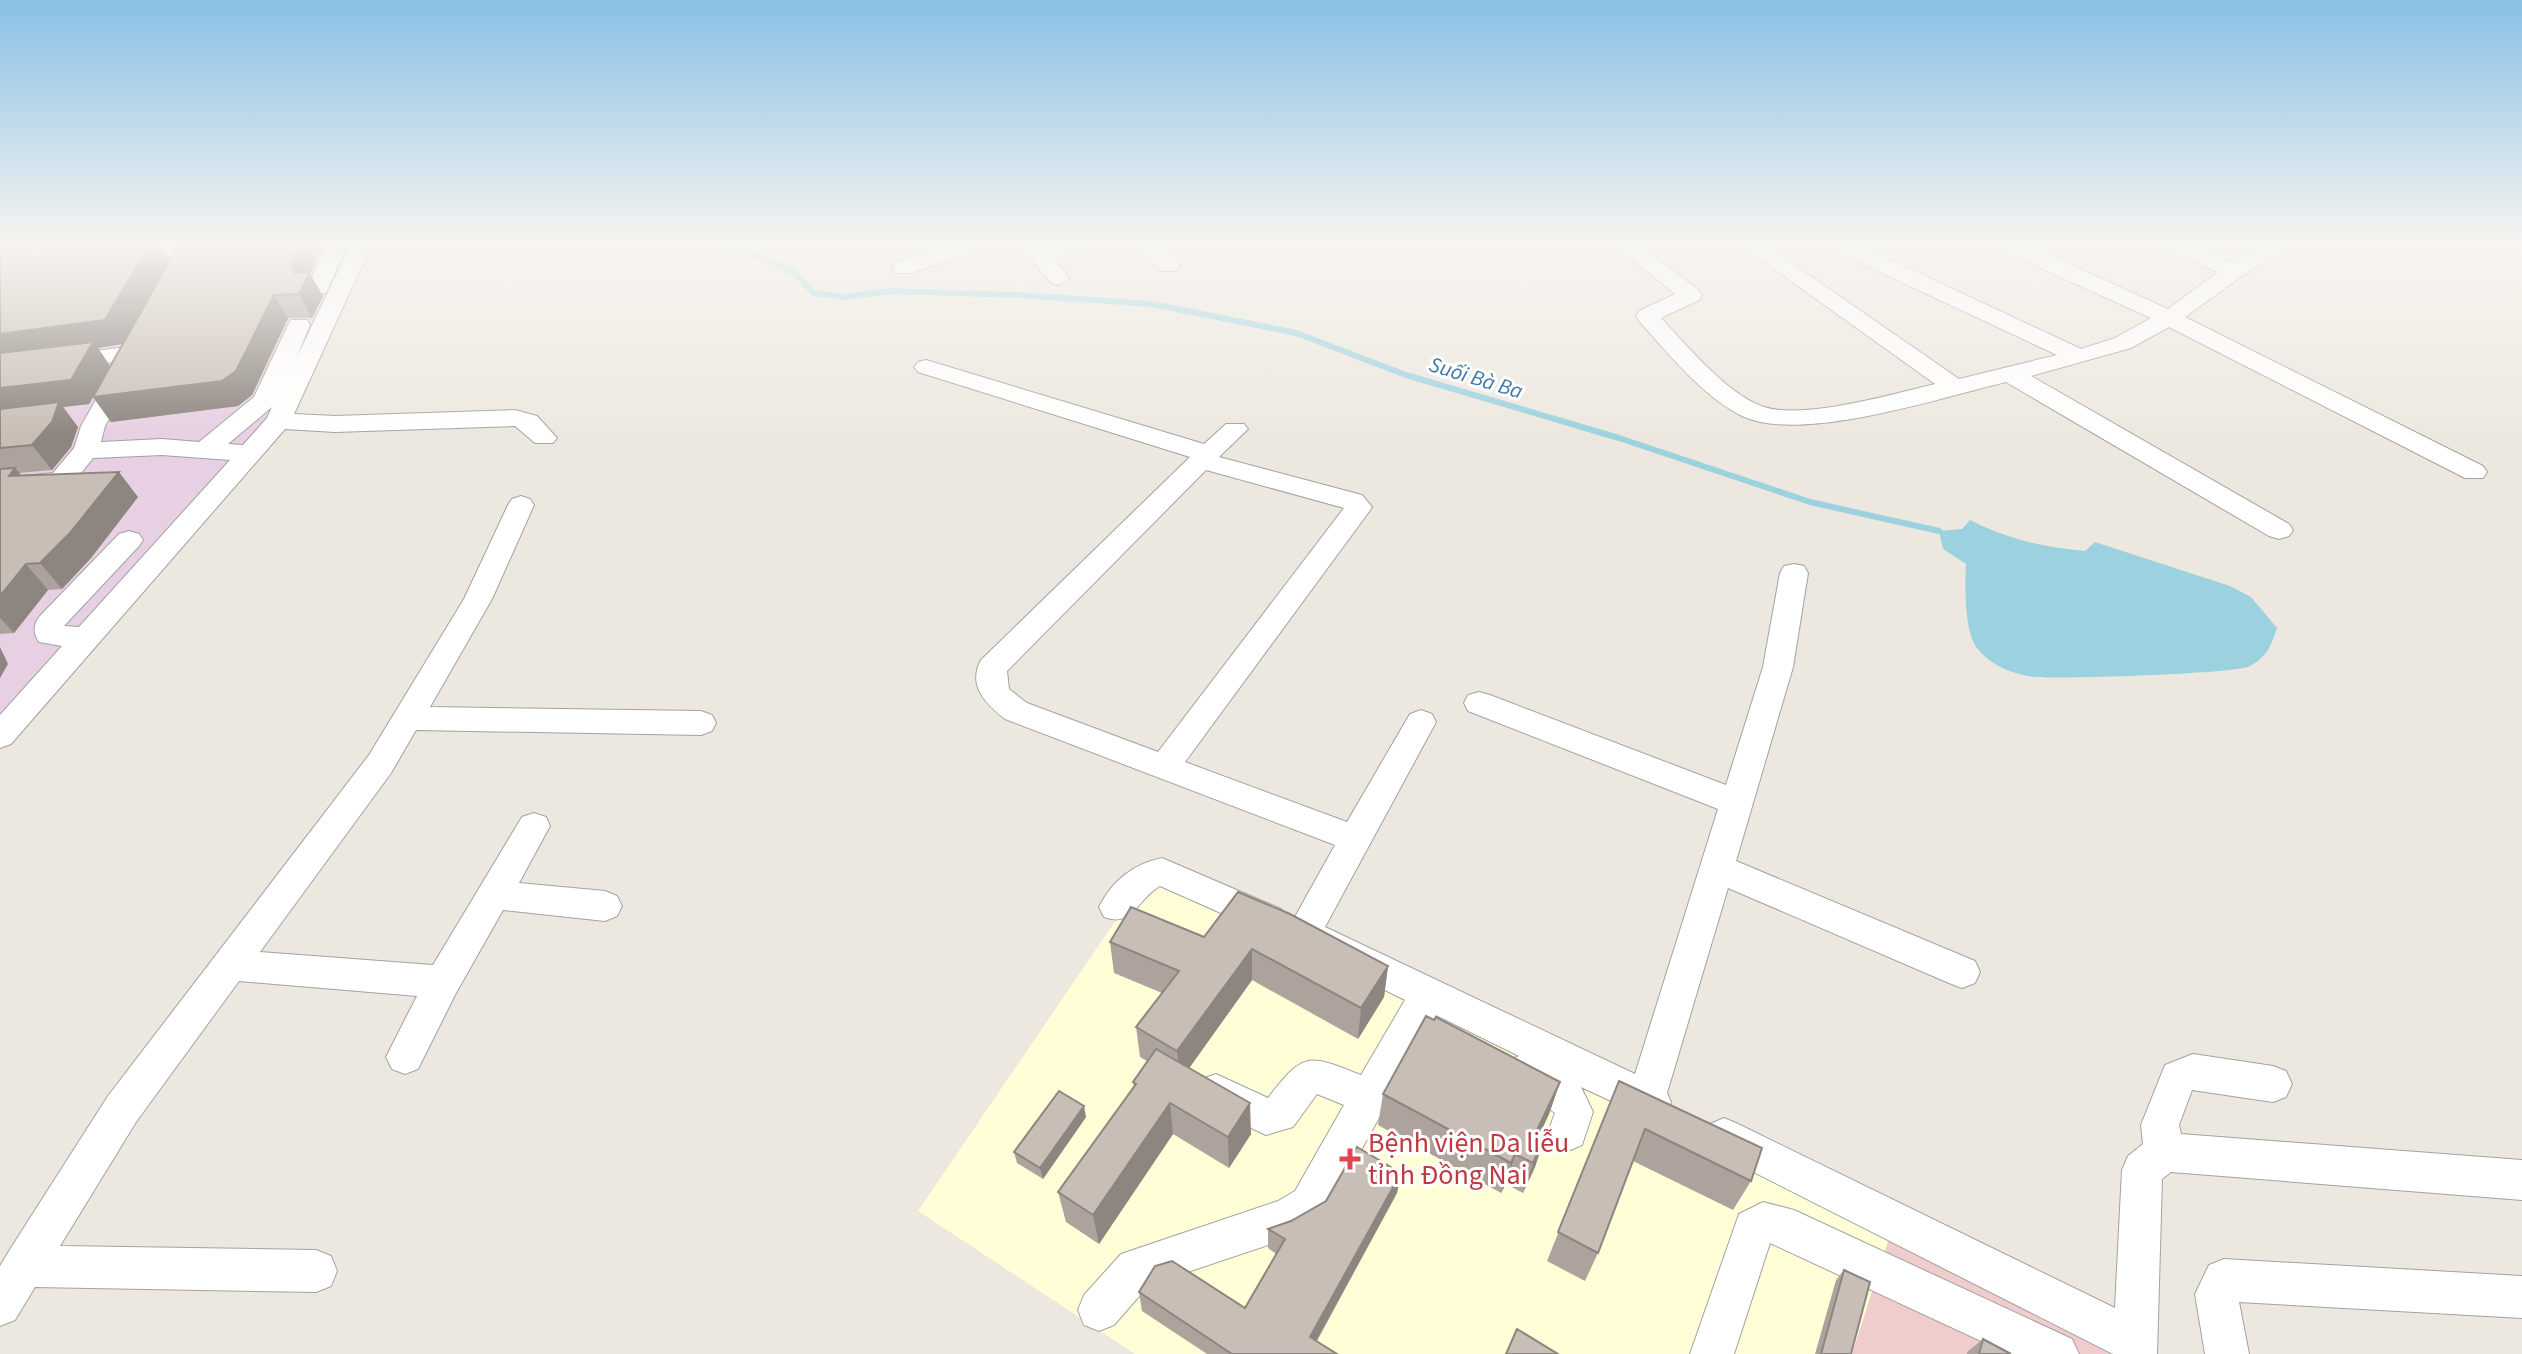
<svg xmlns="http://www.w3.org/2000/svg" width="2522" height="1354" viewBox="0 0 2522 1354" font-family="'Source Sans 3',sans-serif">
	<rect width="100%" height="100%" fill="#ede8df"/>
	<path fill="#f0cccc" d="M 1891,1232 L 2122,1354 L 1852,1354 Z"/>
	<path fill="#e7d0e3" d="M 0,246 L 357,246 L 274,421 L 0,729 Z"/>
	<path fill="#fffed6" d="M 1153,878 L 1891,1232 L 1852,1354 L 1135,1354 L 918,1211 L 1122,911 Z"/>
	<path fill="#9cd2df" d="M 1970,520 C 2007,539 2043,547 2085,551 L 2095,542 L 2230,586 L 2251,597 L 2277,628 C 2271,646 2267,657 2250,666 C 2237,674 2060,679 2036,677 C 2014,675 1991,666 1977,648 C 1964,631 1965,585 1966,564 L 1943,549 L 1939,531 L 1962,529 Z"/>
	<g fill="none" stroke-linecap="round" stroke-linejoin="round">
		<path stroke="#9cd2df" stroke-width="6" d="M 721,246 L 763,257 L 794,273 L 814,293 L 845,297 L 889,291 L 1020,295 L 1152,304 L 1296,333 L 1406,375 L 1619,438 L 1810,502 L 1939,531"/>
		<g stroke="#a2a2a2" stroke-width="2">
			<path id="minor" d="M 144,246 L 213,246 L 203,252 L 126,261 L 115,255 L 118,250 Z
				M 326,246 L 347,246 L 326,293 L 310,293 L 307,288 Z
				M 350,246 L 371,246 L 294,414 L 335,416 L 515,410 L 537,416 L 557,438 L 553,443 L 535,443 L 515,426 L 335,432 L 285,429 L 11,744 L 0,748 L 0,715 L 62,646 L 39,642 C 33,633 33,626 39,617 L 119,534 L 129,531 L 139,534 L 143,540 L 139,546 L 64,626 L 79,627 L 230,460 L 162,455 L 93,458 L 70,487 L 0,494 L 0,478 L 53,473 L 74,448 L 81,426 L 109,377 L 113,372 L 129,372 L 133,377 L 105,426 L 101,442 L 162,439 L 199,442 L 254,397 L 288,325 L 291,320 L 307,320 L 310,325 L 296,359 ZM 272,407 L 267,418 L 243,445 L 228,444 Z
				M 944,246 L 976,246 L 974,251 L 911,273 L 895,273 L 892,268 L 895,263 Z
				M 1020,246 L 1083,246 L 1081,251 L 1054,259 L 1070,278 L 1059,285 L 1051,283 Z
				M 1136,246 L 1159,246 L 1180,266 L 1177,271 L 1161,271 Z
				M 1616,246 L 1640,246 L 1699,290 L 1702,295 L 1699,300 L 1661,318 C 1687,346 1728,395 1764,407 C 1804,420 1893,394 1935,384 L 1742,246 L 1767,246 L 1959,379 L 2057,355 L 1835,251 L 1833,246 L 1861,246 L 2081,349 L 2115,338 L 2151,318 L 2003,251 L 2001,246 L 2030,246 L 2168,309 L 2218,272 L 2169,251 L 2167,246 L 2196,246 L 2233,263 L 2262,246 L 2288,246 L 2242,276 L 2185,317 L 2483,466 L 2487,472 L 2483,478 L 2465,478 L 2169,327 L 2131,348 L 2031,376 L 2289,524 L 2293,530 L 2289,536 L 2279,539 L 2269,536 L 2006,382 C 1942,397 1802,444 1742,416 C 1702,396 1669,354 1639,321 L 1636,316 L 1639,311 L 1675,294 Z
				M 134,346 L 142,348 L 146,353 L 142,358 L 0,377 L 0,363 Z
				M 926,360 L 1204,444 L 1226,424 L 1244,424 L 1248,429 L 1219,457 L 1362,495 L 1372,507 L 1368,513 L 1185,762 L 1347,822 L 1410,714 L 1421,710 L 1432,714 L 1436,722 L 1325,927 L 1635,1074 L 1718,809 L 1468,711 L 1464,703 L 1468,695 L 1479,692 L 1490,695 L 1726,785 L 1763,667 L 1780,573 L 1784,566 L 1794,564 L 1804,566 L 1808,573 L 1793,667 L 1736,861 L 1975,961 L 1980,972 L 1975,983 L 1962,988 L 1949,983 L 1728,888 L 1667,1093 L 1671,1102 L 1666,1115 L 1652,1120 L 1581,1087 L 1593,1112 L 1582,1145 L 1568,1151 L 1554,1145 L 1548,1132 L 1555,1113 L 1538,1101 L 1507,1085 L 1501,1073 L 1507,1061 L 1519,1056 L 1436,1015 L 1323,1219 L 1289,1238 L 1149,1285 L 1114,1325 L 1099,1331 L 1084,1325 L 1078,1310 L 1084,1295 L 1121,1254 L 1278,1201 L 1295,1191 L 1344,1105 L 1317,1094 L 1293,1127 L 1266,1135 L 1202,1105 L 1197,1092 L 1202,1079 L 1216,1074 L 1268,1098 C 1304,1051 1308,1054 1361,1075 L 1405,1000 L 1292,944 L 1286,933 L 1335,845 L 1005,719 C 986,704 967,686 981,660 L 1190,457 L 918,372 L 914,367 L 918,362 ZM 1206,470 L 1344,508 L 1158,752 L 1027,703 L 1009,689 L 1007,671 Z
				M 521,496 L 530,499 L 534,505 L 492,599 L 430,707 L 701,711 L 712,715 L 716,723 L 712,731 L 701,735 L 416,730 L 391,773 L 260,952 L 433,965 L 522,817 L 534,813 L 546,817 L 550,826 L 519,883 L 605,891 L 617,896 L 622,906 L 617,916 L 605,921 L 503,910 L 456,993 L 418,1069 L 405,1074 L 392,1069 L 386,1057 L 417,996 L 239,981 L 136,1122 L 60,1246 L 316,1250 L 331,1256 L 337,1271 L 331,1286 L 316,1292 L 35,1287 L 15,1320 L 0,1326 L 0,1266 L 9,1251 L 108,1096 L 369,755 L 464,599 L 508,505 L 512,499 Z
				M 1162,858 L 1281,909 L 1286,919 L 1281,929 L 1269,934 L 1257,929 L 1160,886 C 1137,899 1133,928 1104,917 L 1099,907 C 1112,881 1133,864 1162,858 Z
				M 2193,1054 L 2273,1066 L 2286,1071 L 2292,1084 L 2286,1097 L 2273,1102 L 2192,1090 L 2179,1125 L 2181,1134 L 2522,1160 L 2522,1200 L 2171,1172 L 2162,1179 L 2157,1354 L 2113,1354 L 1710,1150 L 1704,1137 L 1710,1124 L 1724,1118 L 1738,1124 L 2115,1308 L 2122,1170 L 2128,1156 L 2143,1144 L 2141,1125 L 2165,1065 Z
				M 1763,1202 L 1794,1210 L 2072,1339 L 2079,1354 L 2009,1354 L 1770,1243 L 1734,1354 L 1690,1354 L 1739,1214 Z
				M 2224,1259 L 2522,1276 L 2522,1318 L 2239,1302 L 2249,1354 L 2205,1354 L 2195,1294 L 2209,1265 Z"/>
		</g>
		<use href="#minor" fill="#fff" fill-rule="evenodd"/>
	</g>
	<path fill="#ada39c" d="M 0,246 L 161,246 L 170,260 L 122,344 L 98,348 L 110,366 L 310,274 L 323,296 L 312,318 L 288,318 L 252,395 L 238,406 L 111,422 L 93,397 L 89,404 L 63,407 L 78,427 L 71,447 L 52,470 L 19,473 L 21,475 L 138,497 L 91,558 L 62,589 L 48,590 L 14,633 L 0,634 Z
		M 1204,937 L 1388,966 L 1384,997 L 1358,1039 L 1252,980 L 1189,1068 L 1251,1134 L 1229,1168 L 1173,1134 L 1099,1244 L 1066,1222 L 1058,1192 L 1134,1087 L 1133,1082 L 1147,1061 L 1140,1057 L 1136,1027 L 1162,993 L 1114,973 L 1110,942 Z
		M 1619,1081 L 1751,1181 L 1733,1210 L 1633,1161 L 1598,1253 L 1585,1281 L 1547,1261 Z
		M 1560,1082 L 1549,1114 L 1540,1134 L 1535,1167 L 1523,1193 L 1506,1184 L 1501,1193 L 1378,1125 L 1383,1094 Z
		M 1086,1117 L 1043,1179 L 1017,1163 L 1014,1152 Z
		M 1401,1173 L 1397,1193 L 1317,1341 L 1337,1354 L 1207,1354 L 1142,1311 L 1139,1292 L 1245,1308 L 1276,1254 L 1268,1248 L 1268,1229 L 1291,1221 Z
		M 1844,1270 L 1851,1354 L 1815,1354 L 1836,1280 Z
		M 1983,1339 L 2011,1354 L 1967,1354 L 1967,1352 Z"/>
	<path fill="#8d857f" d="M 0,246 L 111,246 L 0,259 Z
		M 149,246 L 161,246 L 170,260 L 122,344 L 98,348 L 110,366 L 274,295 L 288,318 L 252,395 L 238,406 L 111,422 L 93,397 L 89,404 L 63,407 L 78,427 L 71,447 L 52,470 L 32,445 L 0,415 L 0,334 Z
		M 299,246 L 322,246 L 310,274 L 323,296 L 312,318 L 299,294 L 291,263 Z
		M 15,468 L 36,493 L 9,476 Z
		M 119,472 L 138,497 L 91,558 L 62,589 L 40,563 Z
		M 26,564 L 48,590 L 14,633 L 0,618 L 0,596 Z
		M 0,647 L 8,664 L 0,678 Z
		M 1252,949 L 1252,980 L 1180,1081 L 1177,1051 Z
		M 1388,966 L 1384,997 L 1358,1039 L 1361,1008 Z
		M 1560,1082 L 1549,1114 L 1526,1163 L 1536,1132 Z
		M 1170,1103 L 1173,1134 L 1099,1244 L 1093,1215 Z
		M 1250,1103 L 1251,1134 L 1229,1168 L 1228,1137 Z
		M 1084,1106 L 1086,1117 L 1043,1179 L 1040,1168 Z
		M 1545,1137 L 1535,1167 L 1523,1193 L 1533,1163 Z
		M 1515,1154 L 1506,1184 L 1501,1193 L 1511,1163 Z
		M 1401,1173 L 1397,1193 L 1309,1354 L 1310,1337 Z"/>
	<path fill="#c9beb5" stroke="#8d857f" stroke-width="2" d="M 62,246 L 149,246 L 105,320 L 0,334 L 0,253 Z
		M 178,246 L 299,246 L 291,263 L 294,273 L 310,272 L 299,294 L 274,295 L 236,371 L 222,381 L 93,397 Z
		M 93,342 L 71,380 L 0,388 L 0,353 Z
		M 59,402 L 52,422 L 32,445 L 0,448 L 0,409 Z
		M 15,468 L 9,476 L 119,472 L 70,533 L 40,563 L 26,564 L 0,596 L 0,469 Z
		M 1238,892 L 1290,914 L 1388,966 L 1361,1008 L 1252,949 L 1177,1051 L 1136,1027 L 1179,971 L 1110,942 L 1131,907 L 1204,937 Z
		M 1426,1016 L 1434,1020 L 1436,1017 L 1560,1082 L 1536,1132 L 1545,1137 L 1533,1163 L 1515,1154 L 1511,1163 L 1383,1094 Z
		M 1156,1049 L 1250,1103 L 1228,1137 L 1170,1103 L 1093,1215 L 1058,1192 L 1136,1084 L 1133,1082 Z
		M 1619,1081 L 1762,1148 L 1751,1181 L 1645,1129 L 1598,1253 L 1558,1232 Z
		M 1059,1091 L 1084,1106 L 1040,1168 L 1014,1152 Z
		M 1357,1147 L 1401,1173 L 1310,1337 L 1337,1354 L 1232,1354 L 1139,1292 L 1155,1266 L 1172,1261 L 1245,1308 L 1285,1239 L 1268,1229 L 1291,1221 L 1326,1201 Z
		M 1844,1270 L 1870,1282 L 1851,1354 L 1821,1354 Z
		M 1517,1329 L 1558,1354 L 1506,1354 Z
		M 1983,1339 L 2011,1354 L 1979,1354 Z"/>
	<linearGradient id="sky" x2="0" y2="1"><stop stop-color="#89c0e4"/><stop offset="0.56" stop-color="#f7f5f1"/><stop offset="1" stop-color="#f7f5f1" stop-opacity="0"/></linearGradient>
	<rect width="2522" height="436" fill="url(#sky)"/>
	<path fill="#e0444e" stroke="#fff" stroke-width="3" d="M1346 1147h8v8h8v8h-8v8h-8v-8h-8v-8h8z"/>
	<g text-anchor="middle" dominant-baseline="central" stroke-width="6" stroke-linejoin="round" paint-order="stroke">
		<g font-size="22" font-style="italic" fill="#4077a7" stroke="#fff">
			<text transform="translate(1476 378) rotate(17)">Suối Bà Ba</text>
		</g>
		<g font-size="28" fill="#be3a42" stroke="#fff" text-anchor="start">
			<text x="1368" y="1143">Bệnh viện Da liễu<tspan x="1368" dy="32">tỉnh Đồng Nai</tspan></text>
		</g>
	</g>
</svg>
